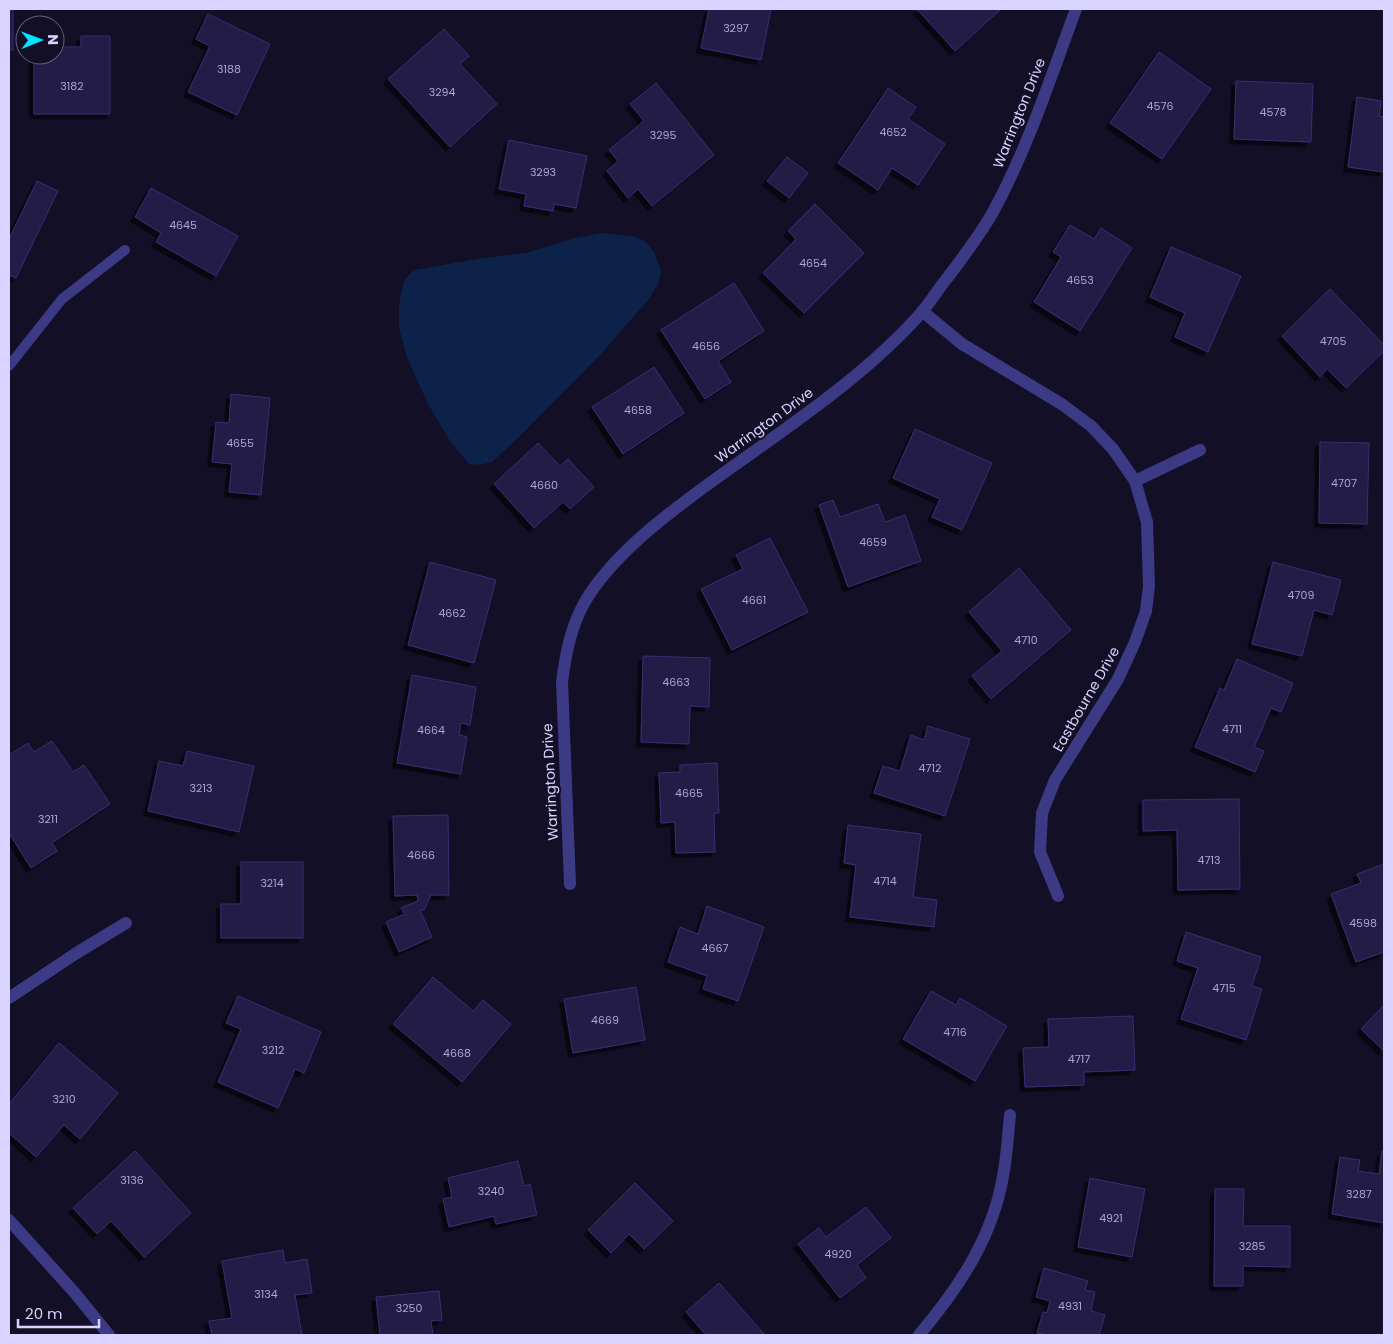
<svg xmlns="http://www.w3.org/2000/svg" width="1393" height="1344" viewBox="0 0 1393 1344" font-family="Poppins,sans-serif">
	<defs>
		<filter id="shadow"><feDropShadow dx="-4.5" dy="4.5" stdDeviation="0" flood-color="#0009"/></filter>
	</defs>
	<rect width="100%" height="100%" fill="#130f26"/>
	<path fill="#0c2248" d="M 602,233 L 632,236 L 645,241 L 654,252 L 661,271 L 659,282 L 649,299 L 600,355 L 519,437 L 492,462 L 479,465 L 469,464 L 450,441 L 428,404 L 408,360 L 399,328 L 399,304 L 404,280 L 414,270 L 483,258 L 526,253 L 575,238 Z"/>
	<path fill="#241b47" stroke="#3b2d73" filter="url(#shadow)" d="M 9,9 L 13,9 L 13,50 L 9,50 Z
		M 709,9 L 771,9 L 761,60 L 701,48 Z
		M 917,9 L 1001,9 L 955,51 Z
		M 208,14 L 270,44 L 237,115 L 188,92 L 210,46 L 196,39 Z
		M 444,29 L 469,56 L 460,64 L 497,104 L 450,147 L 388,79 Z
		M 81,36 L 110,36 L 110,114 L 34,114 L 34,59 L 54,59 L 55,47 L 81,47 Z
		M 1159,52 L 1211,89 L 1162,159 L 1110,123 Z
		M 1236,81 L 1313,84 L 1311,142 L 1234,139 Z
		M 656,83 L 714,155 L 652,206 L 638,189 L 628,198 L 607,171 L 618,161 L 609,150 L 644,121 L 630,104 Z
		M 888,88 L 916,107 L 908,119 L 945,144 L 918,185 L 892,168 L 878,190 L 838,163 Z
		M 1357,97 L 1381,101 L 1379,116 L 1384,117 L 1384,172 L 1348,167 Z
		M 509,140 L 587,156 L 576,208 L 554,204 L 553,211 L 524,206 L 526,194 L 499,189 Z
		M 787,157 L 808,173 L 789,198 L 767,181 Z
		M 37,181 L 58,191 L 16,278 L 9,275 L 9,239 Z
		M 151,188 L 238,236 L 216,276 L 156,242 L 161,233 L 135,217 Z
		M 815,204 L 864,253 L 804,313 L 763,273 L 796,239 L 788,231 Z
		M 1070,225 L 1094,239 L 1101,228 L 1132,248 L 1080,331 L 1034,302 L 1061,257 L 1053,252 Z
		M 1171,247 L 1241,276 L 1208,352 L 1175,337 L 1185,313 L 1150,297 Z
		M 734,283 L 764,331 L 718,361 L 731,382 L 705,399 L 661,330 Z
		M 1330,289 L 1384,345 L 1384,351 L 1346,388 L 1327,369 L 1320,377 L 1282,336 Z
		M 654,367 L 684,413 L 623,454 L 592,407 Z
		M 231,394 L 270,398 L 261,495 L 229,492 L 232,464 L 212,462 L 216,422 L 229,423 Z
		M 915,429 L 992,463 L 962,530 L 932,517 L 940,499 L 893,478 Z
		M 1320,442 L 1369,443 L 1367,524 L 1319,523 Z
		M 538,443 L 560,466 L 568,459 L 594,487 L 570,509 L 563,502 L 534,528 L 494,484 Z
		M 833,500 L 840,517 L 878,504 L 885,522 L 905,515 L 921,561 L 848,587 L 819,505 Z
		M 770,538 L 808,612 L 732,650 L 701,589 L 743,569 L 736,555 Z
		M 430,562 L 496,580 L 474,663 L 408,645 Z
		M 1273,562 L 1341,580 L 1332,615 L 1314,610 L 1302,656 L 1252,644 Z
		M 1019,568 L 1071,630 L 991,699 L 972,676 L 1002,651 L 969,612 Z
		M 643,656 L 710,658 L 709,707 L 690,706 L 689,744 L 641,742 Z
		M 1237,659 L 1293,683 L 1281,712 L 1271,708 L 1254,747 L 1264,751 L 1255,772 L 1195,747 L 1220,688 L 1224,690 Z
		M 412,675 L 476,687 L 470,725 L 461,723 L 459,735 L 467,737 L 461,774 L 397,763 Z
		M 928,726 L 970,739 L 945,816 L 874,793 L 883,766 L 900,771 L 911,735 L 924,740 Z
		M 52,741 L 73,772 L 84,765 L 110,804 L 52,843 L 57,851 L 31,868 L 9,833 L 9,755 L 28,743 L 34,752 Z
		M 187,751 L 254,766 L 239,832 L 148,811 L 159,761 L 183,766 Z
		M 717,763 L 719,813 L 714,813 L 715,852 L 676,853 L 675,822 L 661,823 L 659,773 L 680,772 L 680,765 Z
		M 1239,799 L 1240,889 L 1178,890 L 1177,830 L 1143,831 L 1143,800 Z
		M 448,815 L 449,895 L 431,895 L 424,910 L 420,910 L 432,937 L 399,952 L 386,922 L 405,914 L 401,908 L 418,901 L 417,895 L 395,896 L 393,816 Z
		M 848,825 L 921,834 L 913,897 L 937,900 L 934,927 L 850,917 L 856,865 L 844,863 Z
		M 241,862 L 303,862 L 303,938 L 221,938 L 221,904 L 241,904 Z
		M 1384,864 L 1384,952 L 1356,962 L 1331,894 L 1361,883 L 1357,874 Z
		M 707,906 L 764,927 L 738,1001 L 703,989 L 707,976 L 668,962 L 680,927 L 698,934 Z
		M 1186,932 L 1261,957 L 1252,986 L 1262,989 L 1246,1040 L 1181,1019 L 1198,968 L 1177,961 Z
		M 433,977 L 473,1011 L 483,1000 L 511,1024 L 462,1082 L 393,1024 Z
		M 636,987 L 645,1040 L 573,1053 L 564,999 Z
		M 931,991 L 956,1005 L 960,998 L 1007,1026 L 975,1081 L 903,1039 Z
		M 238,996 L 321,1032 L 304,1073 L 295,1069 L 278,1108 L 218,1082 L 241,1029 L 226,1023 Z
		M 1384,1005 L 1384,1051 L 1361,1029 Z
		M 1133,1016 L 1135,1070 L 1084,1072 L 1084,1085 L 1025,1087 L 1023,1048 L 1049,1047 L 1048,1019 Z
		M 59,1043 L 118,1093 L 80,1139 L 64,1125 L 36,1157 L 9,1133 L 9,1104 Z
		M 135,1151 L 191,1213 L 144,1257 L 111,1221 L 97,1234 L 73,1208 Z
		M 1382,1151 L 1384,1151 L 1384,1223 L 1332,1214 L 1340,1157 L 1360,1160 L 1358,1171 L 1379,1174 Z
		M 518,1161 L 524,1186 L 530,1184 L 537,1215 L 496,1224 L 494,1216 L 449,1227 L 443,1199 L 452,1197 L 448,1178 Z
		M 1090,1178 L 1145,1189 L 1132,1257 L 1078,1247 Z
		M 635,1183 L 673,1221 L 644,1249 L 629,1234 L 611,1253 L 588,1230 Z
		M 1215,1189 L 1244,1189 L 1243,1226 L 1290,1226 L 1290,1267 L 1243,1266 L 1243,1286 L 1214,1286 Z
		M 866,1207 L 891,1238 L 857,1265 L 866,1278 L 840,1298 L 798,1244 L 819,1228 L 826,1237 Z
		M 283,1250 L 285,1263 L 307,1259 L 312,1293 L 295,1295 L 302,1335 L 212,1335 L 209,1321 L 232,1318 L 222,1261 Z
		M 1044,1268 L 1088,1281 L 1085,1290 L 1095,1292 L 1091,1311 L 1105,1315 L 1099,1335 L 1047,1335 L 1037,1333 L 1043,1312 L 1047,1313 L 1050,1301 L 1036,1297 Z
		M 719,1283 L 765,1335 L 706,1335 L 686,1312 Z
		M 439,1291 L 442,1320 L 431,1321 L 433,1335 L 380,1335 L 376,1297 Z"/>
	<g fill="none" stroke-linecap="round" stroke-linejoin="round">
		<path stroke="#3d3a85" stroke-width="10" d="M 9,366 L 62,299 L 125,250"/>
		<path stroke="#3d3a85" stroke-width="12" d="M 922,311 L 962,344 L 1063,405 L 1091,426 L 1113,449 L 1135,481 L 1147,522 L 1149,586 L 1146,611 L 1135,642 L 1118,679 L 1055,780 L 1042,813 L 1040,852 L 1058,896
			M 1135,481 L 1200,450
			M 570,884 L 562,682 C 566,651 572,621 589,595 C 618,551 666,515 707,485 C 780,432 863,379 922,312 C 931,301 939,288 948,277 C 964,256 980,235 993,212 C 1028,148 1051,76 1076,9
			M 9,998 L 75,954 L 126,923
			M 9,1220 L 74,1292 L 109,1335
			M 919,1335 C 958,1289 993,1237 1003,1176 C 1007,1156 1008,1135 1010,1115"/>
	</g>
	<g text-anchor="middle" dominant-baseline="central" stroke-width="4" stroke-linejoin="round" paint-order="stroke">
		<g font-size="11" fill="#aca6d1">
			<text x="736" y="28">3297</text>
			<text x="229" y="69">3188</text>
			<text x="72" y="86">3182</text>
			<text x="442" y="92">3294</text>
			<text x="1160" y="106">4576</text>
			<text x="1273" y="112">4578</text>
			<text x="893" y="132">4652</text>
			<text x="663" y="135">3295</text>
			<text x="543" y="172">3293</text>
			<text x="183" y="225">4645</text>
			<text x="813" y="263">4654</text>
			<text x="1080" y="280">4653</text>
			<text x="1333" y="341">4705</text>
			<text x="706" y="346">4656</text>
			<text x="638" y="410">4658</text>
			<text x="240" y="443">4655</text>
			<text x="1344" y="483">4707</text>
			<text x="544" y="485">4660</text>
			<text x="873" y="542">4659</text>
			<text x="1301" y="595">4709</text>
			<text x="754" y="600">4661</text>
			<text x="452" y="613">4662</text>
			<text x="1026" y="640">4710</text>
			<text x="676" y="682">4663</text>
			<text x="1232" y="729">4711</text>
			<text x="431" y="730">4664</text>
			<text x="930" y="768">4712</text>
			<text x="201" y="788">3213</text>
			<text x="689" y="793">4665</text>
			<text x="48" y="819">3211</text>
			<text x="421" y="855">4666</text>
			<text x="1209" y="860">4713</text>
			<text x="885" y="881">4714</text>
			<text x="272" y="883">3214</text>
			<text x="1363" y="923">4598</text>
			<text x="715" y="948">4667</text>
			<text x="1224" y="988">4715</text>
			<text x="605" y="1020">4669</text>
			<text x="955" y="1032">4716</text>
			<text x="273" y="1050">3212</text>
			<text x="457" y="1053">4668</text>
			<text x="1079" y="1059">4717</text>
			<text x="64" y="1099">3210</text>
			<text x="132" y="1180">3136</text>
			<text x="491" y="1191">3240</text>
			<text x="1359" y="1194">3287</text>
			<text x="1111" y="1218">4921</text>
			<text x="1252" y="1246">3285</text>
			<text x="838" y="1254">4920</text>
			<text x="266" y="1294">3134</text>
			<text x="1070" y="1306">4931</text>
			<text x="409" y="1308">3250</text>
		</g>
		<g font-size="14" fill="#d9d4ff" stroke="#130f26">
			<text transform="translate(1019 113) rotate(-68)">Warrington Drive</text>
			<text transform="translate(764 425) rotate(-36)">Warrington Drive</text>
			<text transform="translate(1086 699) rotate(-60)">Eastbourne Drive</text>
			<text transform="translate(550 782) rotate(-93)">Warrington Drive</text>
		</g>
	</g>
	<rect width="1393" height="1344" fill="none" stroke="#d9d4ff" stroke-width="20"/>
	<g transform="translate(40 40) rotate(89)"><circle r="24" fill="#130f26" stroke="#625e7d"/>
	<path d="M0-4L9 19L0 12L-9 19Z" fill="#00e5ff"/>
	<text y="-8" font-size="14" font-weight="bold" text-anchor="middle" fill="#d9d4ff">N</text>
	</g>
	<path d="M18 1319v8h81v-8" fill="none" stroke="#d9d4ff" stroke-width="2.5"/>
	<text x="25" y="1319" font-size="15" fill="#d9d4ff" stroke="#130f26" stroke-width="4" paint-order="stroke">20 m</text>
</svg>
